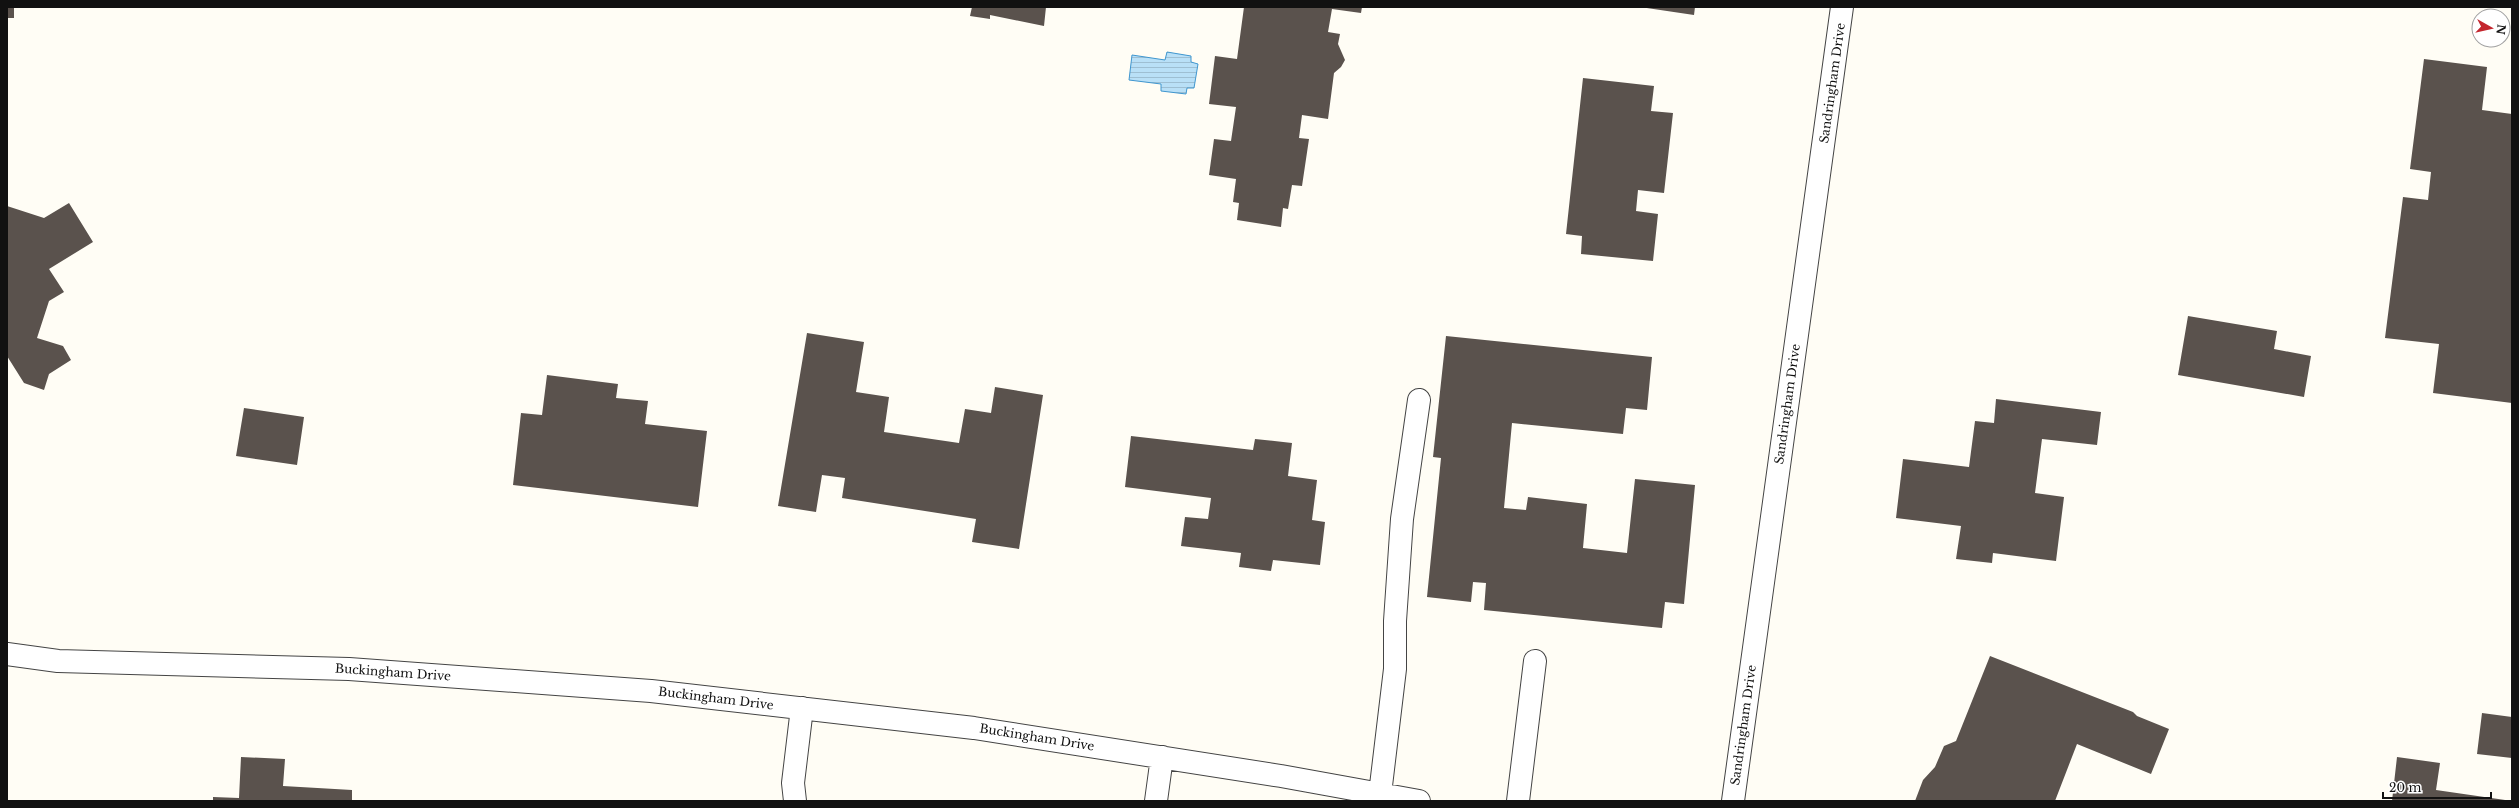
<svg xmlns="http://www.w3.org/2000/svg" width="2519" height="808" viewBox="0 0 2519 808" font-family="'Libre Baskerville',serif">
	<defs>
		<pattern id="water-rules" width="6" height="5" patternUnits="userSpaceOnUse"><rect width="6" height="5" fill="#b9e0f7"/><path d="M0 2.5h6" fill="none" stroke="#9ebfd3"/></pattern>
	</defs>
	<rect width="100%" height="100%" fill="#fffdf5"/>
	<path fill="url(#water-rules)" stroke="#3f96cf" d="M 1167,52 L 1191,56 L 1191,62 L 1198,64 L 1194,88 L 1187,88 L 1186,94 L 1161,91 L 1161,84 L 1129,80 L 1132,55 L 1165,60 Z"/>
	<path fill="#5a524d" d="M 7,7 L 14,7 L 14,18 L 7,18 Z
		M 972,7 L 1046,7 L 1044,26 L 990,15 L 990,19 L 970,16 Z
		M 1244,7 L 1362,7 L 1361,13 L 1332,9 L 1328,32 L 1340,34 L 1338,44 L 1345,60 L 1341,67 L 1334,73 L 1328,119 L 1302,115 L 1299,138 L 1309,139 L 1302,186 L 1292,185 L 1288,209 L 1283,208 L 1281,227 L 1237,220 L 1239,203 L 1233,202 L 1236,179 L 1209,175 L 1214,139 L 1231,141 L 1236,107 L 1209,104 L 1215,56 L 1237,59 Z
		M 1640,7 L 1695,7 L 1694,15 Z
		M 2424,59 L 2487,67 L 2482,110 L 2512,114 L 2512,403 L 2433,393 L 2439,344 L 2385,338 L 2403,197 L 2428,200 L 2431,172 L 2410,169 Z
		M 1583,78 L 1654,86 L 1651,111 L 1673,113 L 1664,193 L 1638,190 L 1636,211 L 1658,214 L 1653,261 L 1581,254 L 1582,236 L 1566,234 Z
		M 69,203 L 93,242 L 49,269 L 64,292 L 49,301 L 37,338 L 63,346 L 71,360 L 49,374 L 44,390 L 24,383 L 7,356 L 7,206 L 44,218 Z
		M 2188,316 L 2277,331 L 2274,349 L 2311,356 L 2304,397 L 2178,375 Z
		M 807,333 L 864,342 L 856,392 L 889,397 L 884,432 L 959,443 L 965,409 L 991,413 L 995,387 L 1043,395 L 1019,549 L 972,542 L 976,519 L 842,498 L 845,478 L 822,475 L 816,512 L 778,506 Z
		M 1446,336 L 1652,357 L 1647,410 L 1626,408 L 1623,434 L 1512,423 L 1504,508 L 1526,510 L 1528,497 L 1587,504 L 1583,548 L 1627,553 L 1635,479 L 1695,485 L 1684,604 L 1665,602 L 1662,628 L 1484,610 L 1486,583 L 1473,582 L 1471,602 L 1427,597 L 1441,458 L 1433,457 Z
		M 547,375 L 618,384 L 616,398 L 648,401 L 645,424 L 707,431 L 698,507 L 513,485 L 521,413 L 542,415 Z
		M 1996,399 L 2101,412 L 2097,445 L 2042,439 L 2035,493 L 2064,497 L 2056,561 L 1993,553 L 1992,563 L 1956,559 L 1961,526 L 1896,518 L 1903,459 L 1969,467 L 1975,421 L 1994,423 Z
		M 244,408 L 304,417 L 297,465 L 236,456 Z
		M 1131,436 L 1253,450 L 1255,439 L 1292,443 L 1288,476 L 1317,480 L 1312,520 L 1325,522 L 1320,565 L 1273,560 L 1271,571 L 1239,567 L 1241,553 L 1181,546 L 1185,517 L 1208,519 L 1211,498 L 1125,487 Z
		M 1990,656 L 2133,712 L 2137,716 L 2169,729 L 2151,774 L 2077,744 L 2055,801 L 1915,801 L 1923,780 L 1935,767 L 1944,746 L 1956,741 Z
		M 2482,713 L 2512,717 L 2512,758 L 2477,754 Z
		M 241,757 L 285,759 L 283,786 L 352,790 L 352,801 L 213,801 L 213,797 L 239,798 Z
		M 2397,757 L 2440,763 L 2436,790 L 2512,801 L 2392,801 Z"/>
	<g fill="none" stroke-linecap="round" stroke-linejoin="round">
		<g stroke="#444" stroke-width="24">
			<path id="minor" d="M 7,654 L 58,661 L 349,669 L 651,691 L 974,728 L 1281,776 L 1419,801
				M 1380,794 L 1395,669 L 1395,621 L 1402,519 L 1419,400
				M 795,801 L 793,783 L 802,708
				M 1156,801 L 1162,757
				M 1518,801 L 1535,661
				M 1733,801 L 1842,7"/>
		</g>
		<use href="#minor" stroke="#fff" stroke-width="22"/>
	</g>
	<g text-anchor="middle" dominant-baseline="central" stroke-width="4" stroke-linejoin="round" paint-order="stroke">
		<g font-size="12" fill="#111" stroke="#fff">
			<text transform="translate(1832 83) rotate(-82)">Sandringham Drive</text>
			<text transform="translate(1787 404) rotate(-82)">Sandringham Drive</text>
			<text transform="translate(393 672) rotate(4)">Buckingham Drive</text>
			<text transform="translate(716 698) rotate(7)">Buckingham Drive</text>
			<text transform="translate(1743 725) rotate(-82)">Sandringham Drive</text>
			<text transform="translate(1037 737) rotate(9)">Buckingham Drive</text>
		</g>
	</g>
	<rect width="2519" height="808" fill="none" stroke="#111111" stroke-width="16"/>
	<g transform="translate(2491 28) rotate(98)"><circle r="19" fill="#ffffff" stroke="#a0a0a0"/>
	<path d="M0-3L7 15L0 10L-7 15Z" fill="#c4262e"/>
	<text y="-6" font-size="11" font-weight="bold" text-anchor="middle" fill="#111111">N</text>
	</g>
	<path d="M2383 792v6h108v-6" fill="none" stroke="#111111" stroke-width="2"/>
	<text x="2389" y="792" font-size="12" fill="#111111" stroke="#ffffff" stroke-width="3" paint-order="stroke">20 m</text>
</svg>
